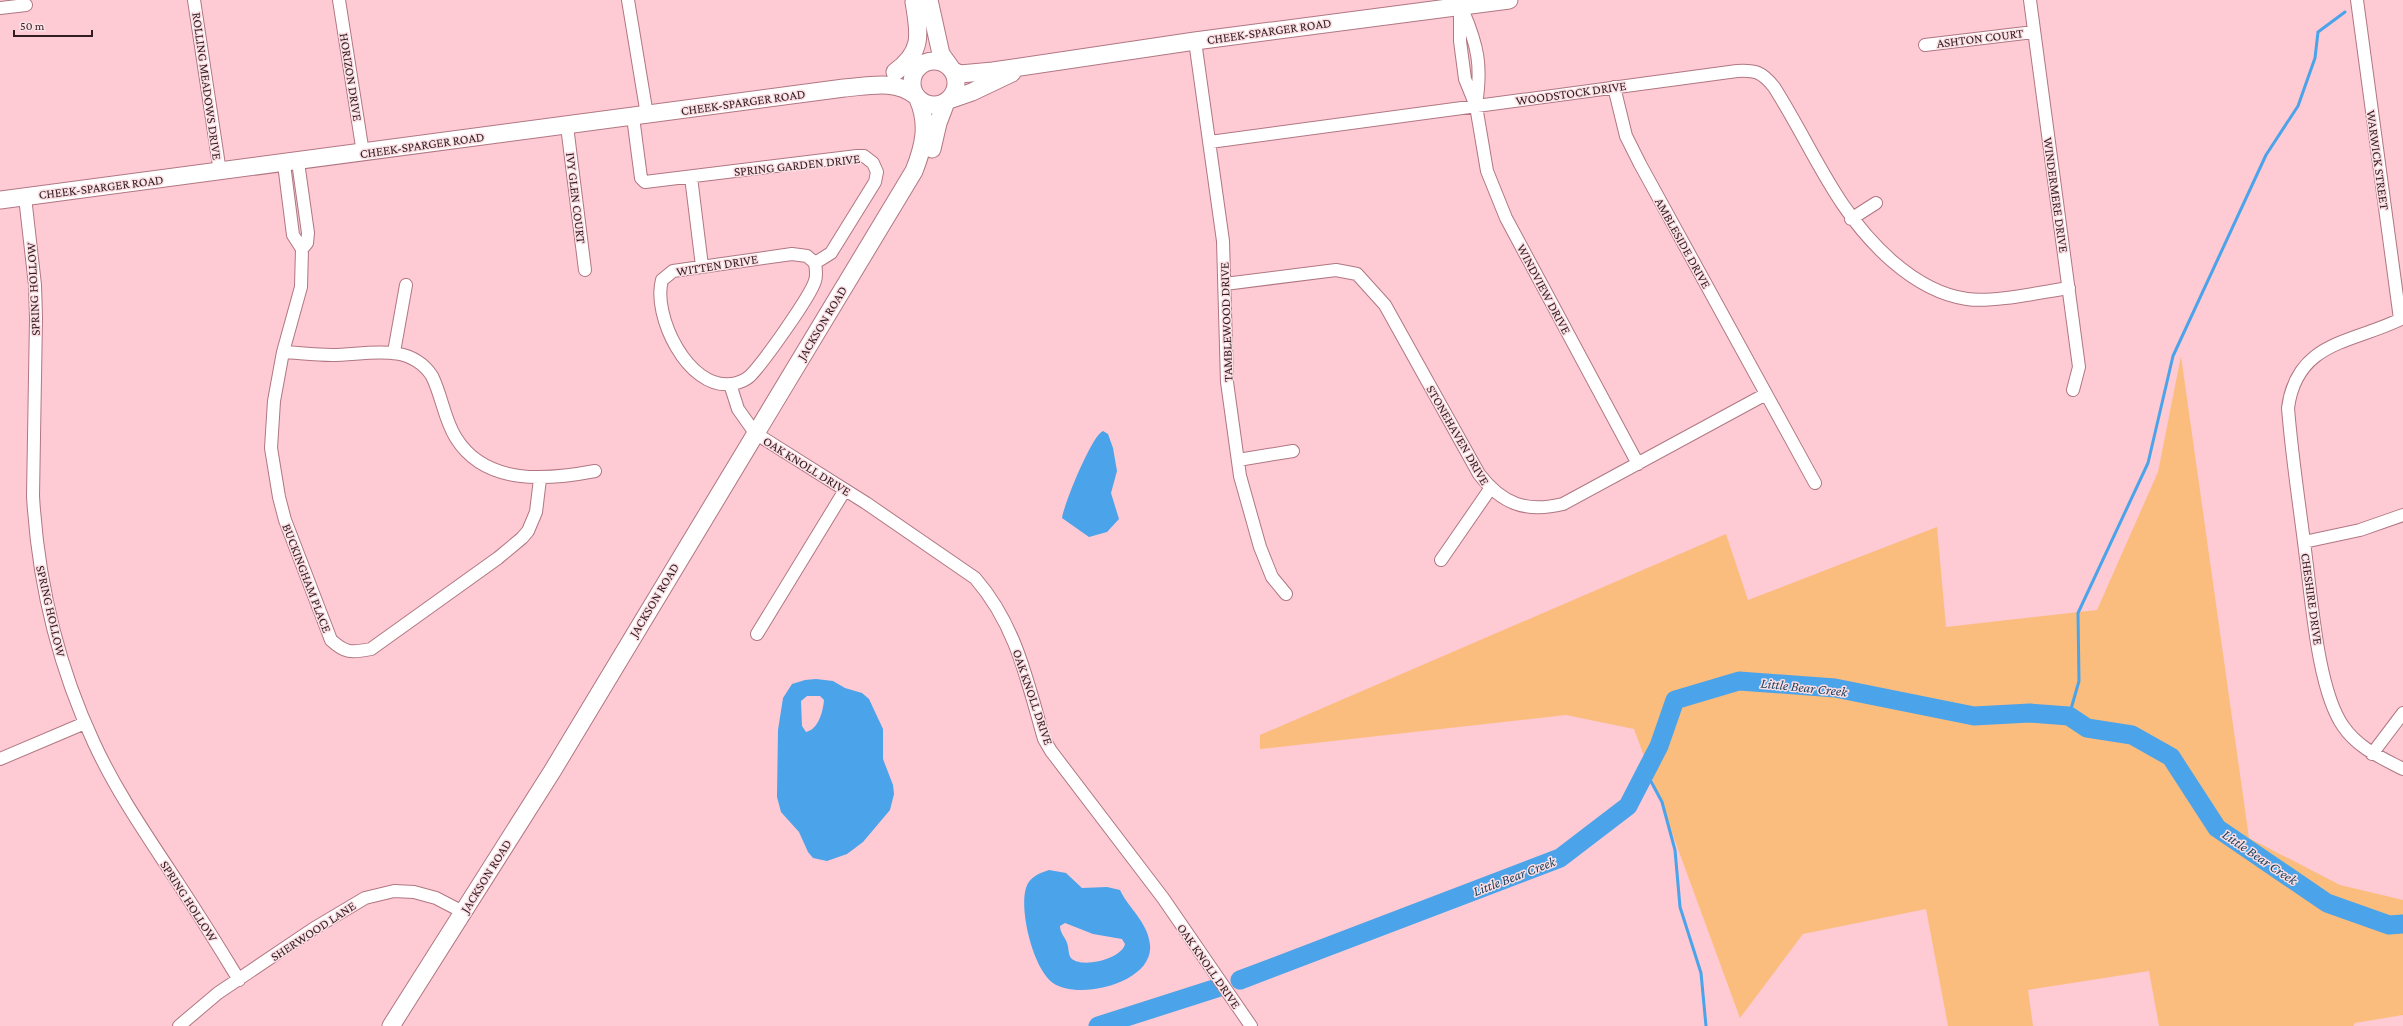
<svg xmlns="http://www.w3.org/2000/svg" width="2403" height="1026" viewBox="0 0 2403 1026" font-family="'Crimson Pro',serif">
	<rect width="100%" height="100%" fill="#fecad4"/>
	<path fill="#fbbd7e" d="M 2181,356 L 2249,838 L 2340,885 L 2403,900 L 2403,1015 L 2355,1023 L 2353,1026 L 2159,1026 L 2149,971 L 2028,990 L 2033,1026 L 1948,1026 L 1926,909 L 1803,934 L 1740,1018 L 1634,729 L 1566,715 L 1260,749 L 1260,735 L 1726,534 L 1748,600 L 1937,527 L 1946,627 L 2097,610 L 2158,472 Z"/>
	<path fill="#4ba3e9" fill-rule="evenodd" d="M 1103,431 L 1108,434 L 1113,448 L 1117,471 L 1111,493 L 1119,519 L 1107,532 L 1089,537 L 1062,518 C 1064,504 1092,435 1103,431 Z
		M 816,679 L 833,681 L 845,688 L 862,693 L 869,699 L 883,729 L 883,759 L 893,785 L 894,794 L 890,810 L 863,842 L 847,854 L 827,861 L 813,858 L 808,852 L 799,832 L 781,812 L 777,797 L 778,730 L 783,698 L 792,684 L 805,680 ZM 807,696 L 820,696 L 824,700 C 823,711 819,729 806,732 L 802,726 L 801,701 Z
		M 1049,870 L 1066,873 L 1082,888 L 1107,887 L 1120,890 C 1129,909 1148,922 1150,945 C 1154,983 1078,1001 1053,983 C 1033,969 1019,910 1026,888 C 1029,877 1040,873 1049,870 ZM 1065,923 L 1093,934 L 1122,939 L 1125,944 C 1122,959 1081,969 1071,958 C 1068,954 1069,948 1067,943 C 1065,937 1060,933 1060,926 Z"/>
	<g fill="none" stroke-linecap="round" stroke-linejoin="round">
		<path stroke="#4ba3e9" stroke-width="3" d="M 2069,716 L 2079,681 L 2078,613 L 2148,463 L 2173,356 L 2266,155 L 2298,106 L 2315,58 L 2318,32 L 2345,12
			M 1646,772 L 1662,802 L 1675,850 L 1680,907 L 1701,973 L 1706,1026"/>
		<path stroke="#4ba3e9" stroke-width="19" d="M 1240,980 L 1560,858 L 1628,806 L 1659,746 L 1675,700 L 1739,681 L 1835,688 L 1974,716 L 2030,713 L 2069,716 L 2087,728 L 2132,735 L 2171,757 L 2217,828 L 2327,903 L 2389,925 L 2403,924
			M 1098,1026 L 1220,987"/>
		<g stroke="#b07783" stroke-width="14">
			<path id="street" d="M 194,0 L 220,172
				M 339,0 L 363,153
				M 628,0 L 647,115
				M 1460,0 L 1460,41 L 1465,79 L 1476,106 L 1487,171 L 1506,218 L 1638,464
				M 2030,0 L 2079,367 L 2073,390
				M 2357,0 L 2400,319
				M 0,8 L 26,5
				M 1463,11 C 1478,46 1482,66 1476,105
				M 1195,41 L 1223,241 L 1227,382 L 1240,476 L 1260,547 L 1272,577 L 1286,594
				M 1925,45 L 2034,32
				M 1614,87 L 1626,136 L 1640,164 L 1815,483
				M 633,117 L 641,178 L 645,182 L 857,156 L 864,156 L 873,163 L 877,172 L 875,182 L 831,253 L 815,263
				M 567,126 L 585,270
				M 1210,142 L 1737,71 C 1756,70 1762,72 1774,87 C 1814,150 1835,211 1892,261 C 1914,280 1938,295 1967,299 C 1992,303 2042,292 2069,288
				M 298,162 L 308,233 L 307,243 L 302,249 L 301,287 L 283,352 L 274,401 L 271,448 L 279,497 L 285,520 L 331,640 C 345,653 351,653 371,649 L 498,558 L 522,538 L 528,531 L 536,512 L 540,479
				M 284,164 L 293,235 L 302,249
				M 691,177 L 702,266
				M 25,197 L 35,285 L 36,318 L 33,496 C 38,581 58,666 94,743 C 117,793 148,837 178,883 C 199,915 219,947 239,980
				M 1851,219 L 1876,203
				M 792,254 L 807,256 L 815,263 C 816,269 817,275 815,281 C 810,297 763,363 750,376 C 746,380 736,384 731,384 C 688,390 652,315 662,280 L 673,271 Z
				M 1225,284 L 1336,270 L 1357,274 L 1385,305 L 1479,474 C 1502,504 1526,513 1563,504 L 1766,394
				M 2403,318 C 2354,343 2297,340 2288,408 C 2292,459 2300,508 2306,558 C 2312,603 2318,690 2343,726 C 2358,748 2380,757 2403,769
				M 283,352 C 300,353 316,355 332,355 C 366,355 409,341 432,376 C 442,396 444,419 456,438 C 486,486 548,480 595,471
				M 394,352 L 406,285
				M 730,384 L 738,409 L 755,433 L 866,503 L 975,578 C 1016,625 1027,680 1044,739 L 1051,751 L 1163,898 L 1251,1026
				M 1238,460 L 1293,451
				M 2304,542 L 2360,530 L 2403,515
				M 1441,560 L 1490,489
				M 757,634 L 845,490
				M 2372,754 L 2403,713
				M 0,759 L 85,723
				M 179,1026 L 218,993 L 313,929 L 365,898 L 394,891 L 414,892 L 436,898 L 463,912"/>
		</g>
		<g stroke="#b07783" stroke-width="19">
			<path id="secondary" d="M 929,0 L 941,54 L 951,68
				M912 83a22 22 0 1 1 44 0a22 22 0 1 1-44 0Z
				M 952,70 L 960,74 L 993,71 L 1195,41 L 1509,0
				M 895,72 C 924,51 919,33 914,2
				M 949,100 L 972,92 L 1012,73
				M 932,149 L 938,123 L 946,102
				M 0,200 L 844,88 C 869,86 896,79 916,96
				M 391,1026 L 553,770 L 914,171 C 924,146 929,124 918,99"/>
		</g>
		<use href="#street" stroke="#fff" stroke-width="12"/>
		<use href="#secondary" stroke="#fff" stroke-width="17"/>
	</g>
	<g text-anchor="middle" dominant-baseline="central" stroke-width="3" stroke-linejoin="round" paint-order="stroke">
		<g font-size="13" fill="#331c21" stroke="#fadfe4">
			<text transform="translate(1269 31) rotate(-8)">CHEEK-SPARGER ROAD</text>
			<text transform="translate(1980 38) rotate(-7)">ASHTON COURT</text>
			<text transform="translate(351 77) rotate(81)">HORIZON DRIVE</text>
			<text transform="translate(207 86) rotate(82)">ROLLING MEADOWS DRIVE</text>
			<text transform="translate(1571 93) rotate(-8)">WOODSTOCK DRIVE</text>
			<text transform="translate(743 102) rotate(-8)">CHEEK-SPARGER ROAD</text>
			<text transform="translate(422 145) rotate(-8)">CHEEK-SPARGER ROAD</text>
			<text transform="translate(2378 160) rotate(82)">WARWICK STREET</text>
			<text transform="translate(797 165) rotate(-6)">SPRING GARDEN DRIVE</text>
			<text transform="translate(101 187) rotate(-7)">CHEEK-SPARGER ROAD</text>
			<text transform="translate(2056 195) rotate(82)">WINDERMERE DRIVE</text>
			<text transform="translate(576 198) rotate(83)">IVY GLEN COURT</text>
			<text transform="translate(1683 243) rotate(61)">AMBLESIDE DRIVE</text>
			<text transform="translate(717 265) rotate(-9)">WITTEN DRIVE</text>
			<text transform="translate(33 289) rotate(-93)">SPRING HOLLOW</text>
			<text transform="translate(1544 289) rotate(62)">WINDVIEW DRIVE</text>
			<text transform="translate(1226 322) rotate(-92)">TAMBLEWOOD DRIVE</text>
			<text transform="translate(822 323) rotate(-59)">JACKSON ROAD</text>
			<text transform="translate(1458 435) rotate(60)">STONEHAVEN DRIVE</text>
			<text transform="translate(807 466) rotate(32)">OAK KNOLL DRIVE</text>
			<text transform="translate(307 578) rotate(69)">BUCKINGHAM PLACE</text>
			<text transform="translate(2312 599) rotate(82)">CHESHIRE DRIVE</text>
			<text transform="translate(654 600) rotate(-59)">JACKSON ROAD</text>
			<text transform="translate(51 611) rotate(77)">SPRING HOLLOW</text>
			<text transform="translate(1033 697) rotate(71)">OAK KNOLL DRIVE</text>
			<text transform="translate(486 876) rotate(-58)">JACKSON ROAD</text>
			<text transform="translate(189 901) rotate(57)">SPRING HOLLOW</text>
			<text transform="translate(313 931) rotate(-33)">SHERWOOD LANE</text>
			<text transform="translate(1209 966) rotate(55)">OAK KNOLL DRIVE</text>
		</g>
		<g font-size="14" font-style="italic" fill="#1e425f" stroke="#fadfe4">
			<text transform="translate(1804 687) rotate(6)">Little Bear Creek</text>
			<text transform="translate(2260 857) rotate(34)">Little Bear Creek</text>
			<text transform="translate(1514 876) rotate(-21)">Little Bear Creek</text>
		</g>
	</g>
	<path d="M14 30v6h78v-6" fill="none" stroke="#331c21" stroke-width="2"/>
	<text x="20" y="30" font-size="12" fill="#331c21" stroke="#fadfe4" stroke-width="3" paint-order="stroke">50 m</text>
</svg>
